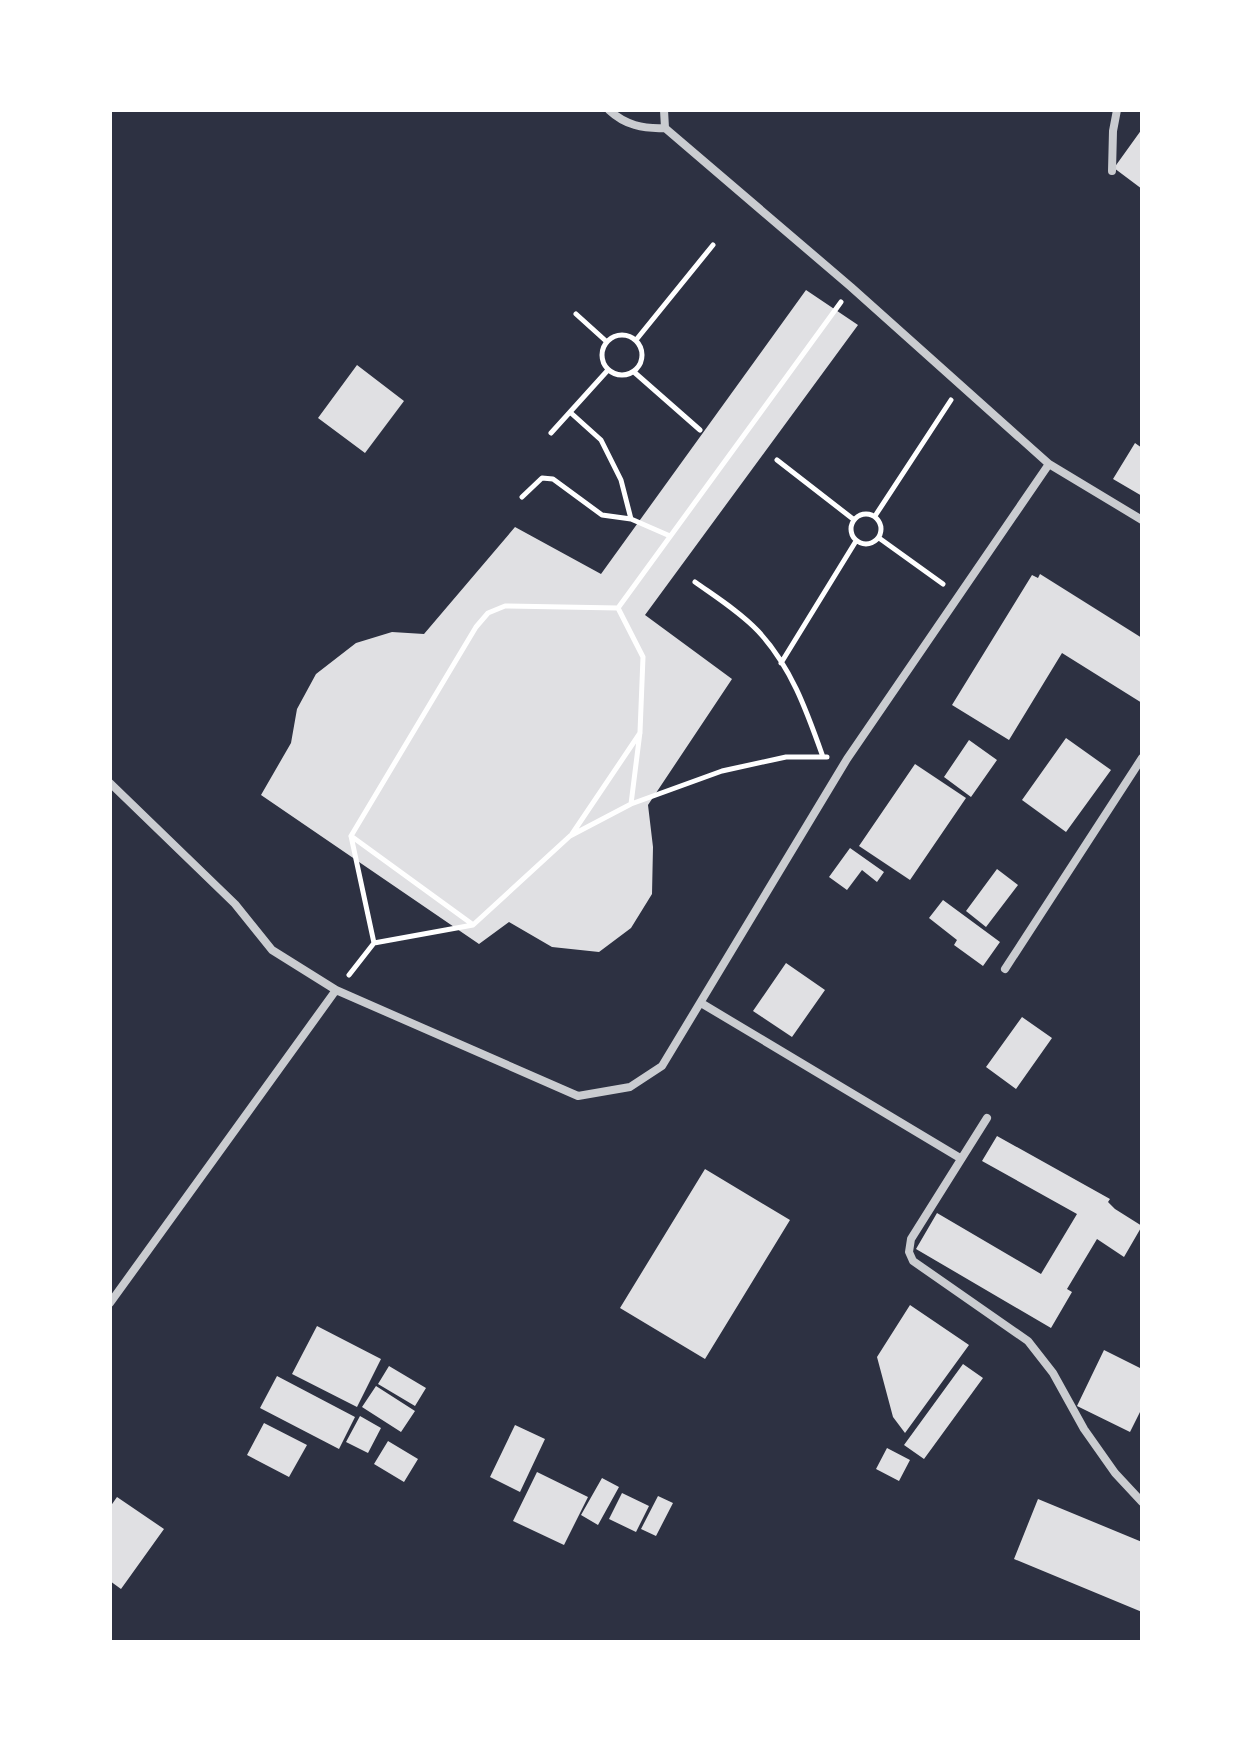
<svg xmlns="http://www.w3.org/2000/svg" width="1252" height="1752" viewBox="0 0 1252 1752" font-family="'Alegreya Sans',sans-serif">
	<rect width="100%" height="100%" fill="#2d3142"/>
	<path fill="#e0e0e3" d="M 1142,129 L 1142,189 L 1114,168 Z
		M 806,290 L 858,325 L 645,615 L 732,679 L 648,805 L 653,847 L 652,894 L 631,928 L 599,952 L 552,947 L 509,922 L 479,944 L 261,795 L 291,743 L 297,709 L 316,674 L 356,643 L 392,632 L 424,634 L 515,527 L 601,574 Z
		M 357,365 L 404,401 L 365,453 L 318,418 Z
		M 1135,443 L 1142,448 L 1142,496 L 1113,479 Z
		M 1040,574 L 1142,638 L 1142,703 L 1062,653 L 1009,740 L 952,705 L 1032,575 L 1038,578 Z
		M 1066,738 L 1111,770 L 1066,832 L 1022,800 Z
		M 969,740 L 997,760 L 971,797 L 944,777 Z
		M 915,764 L 966,798 L 910,880 L 859,846 Z
		M 850,848 L 884,872 L 877,882 L 862,870 L 847,890 L 829,877 Z
		M 997,869 L 1018,885 L 986,927 L 966,911 Z
		M 943,900 L 1000,942 L 983,966 L 954,945 L 957,940 L 929,918 Z
		M 786,963 L 825,990 L 792,1037 L 753,1011 Z
		M 1022,1017 L 1052,1038 L 1016,1089 L 986,1067 Z
		M 997,1136 L 1110,1199 L 1108,1202 L 1115,1209 L 1142,1226 L 1124,1257 L 1097,1239 L 1067,1289 L 1072,1292 L 1051,1328 L 916,1249 L 937,1213 L 1041,1274 L 1077,1214 L 982,1161 Z
		M 705,1169 L 790,1220 L 705,1359 L 620,1308 Z
		M 910,1305 L 969,1345 L 905,1433 L 893,1417 L 877,1357 Z
		M 317,1326 L 381,1359 L 357,1407 L 292,1374 Z
		M 1104,1350 L 1142,1369 L 1142,1408 L 1130,1432 L 1077,1406 Z
		M 963,1364 L 983,1378 L 924,1459 L 904,1445 Z
		M 389,1366 L 426,1388 L 415,1406 L 378,1384 Z
		M 277,1376 L 355,1417 L 339,1449 L 260,1408 Z
		M 376,1386 L 415,1411 L 401,1432 L 362,1407 Z
		M 360,1416 L 381,1428 L 368,1453 L 346,1442 Z
		M 264,1423 L 307,1445 L 289,1477 L 247,1455 Z
		M 515,1425 L 545,1439 L 520,1492 L 490,1477 Z
		M 388,1441 L 418,1459 L 404,1482 L 374,1464 Z
		M 887,1448 L 910,1460 L 899,1481 L 876,1469 Z
		M 537,1472 L 588,1497 L 564,1545 L 513,1521 Z
		M 602,1478 L 619,1487 L 598,1525 L 581,1515 Z
		M 622,1493 L 649,1506 L 636,1532 L 609,1519 Z
		M 658,1496 L 673,1503 L 656,1536 L 641,1529 Z
		M 117,1497 L 164,1529 L 121,1589 L 110,1581 L 110,1507 Z
		M 1038,1499 L 1142,1542 L 1142,1612 L 1014,1559 Z"/>
	<g fill="none" stroke-linecap="round" stroke-linejoin="round">
		<path stroke="#fff" stroke-width="5" d="M 576,314 L 607,342
			M602 355a20 20 0 1 1 40 0a20 20 0 1 1-40 0Z
			M 636,340 L 713,245
			M 634,372 L 700,430
			M 571,413 L 601,440 L 621,480 L 631,519
			M 551,433 L 608,370
			M 777,460 L 853,519
			M 522,497 L 542,478 L 553,479 L 602,515 L 631,519 L 670,536
			M851 529a15 15 0 1 1 30 0a15 15 0 1 1-30 0Z
			M 875,516 L 951,400
			M 879,538 L 943,584
			M 695,582 C 716,597 740,612 758,631 C 791,666 807,712 823,757
			M 781,663 L 856,541
			M 631,804 L 722,771 L 786,757 L 827,757
			M 572,834 L 640,733
			M 351,836 L 472,924
			M 374,943 L 473,925 L 570,836 L 631,804 L 640,732 L 643,657 L 618,608 L 841,302
			M 349,975 L 374,943 L 351,836 L 476,627 L 488,613 L 505,606 L 618,608"/>
		<path stroke="#caccd0" stroke-width="8" d="M 609,110 C 625,125 643,129 665,128
			M 664,110 L 665,128
			M 665,128 L 851,287 L 1049,464 L 1142,520
			M 1112,171 L 1113,131 L 1117,110
			M 110,783 L 235,904 L 272,950 L 336,990 L 578,1096 L 630,1087 L 662,1066 L 847,759 L 1049,464
			M 1005,969 L 1142,758
			M 701,1003 L 960,1158
			M 987,1118 L 911,1239 L 909,1252 L 913,1261 L 1028,1341 L 1053,1373 L 1084,1429 L 1115,1473 L 1142,1502
			M 110,1303 L 336,990"/>
	</g>
	<rect width="1252" height="1752" fill="none" stroke="#ffffff" stroke-width="224"/>
</svg>
